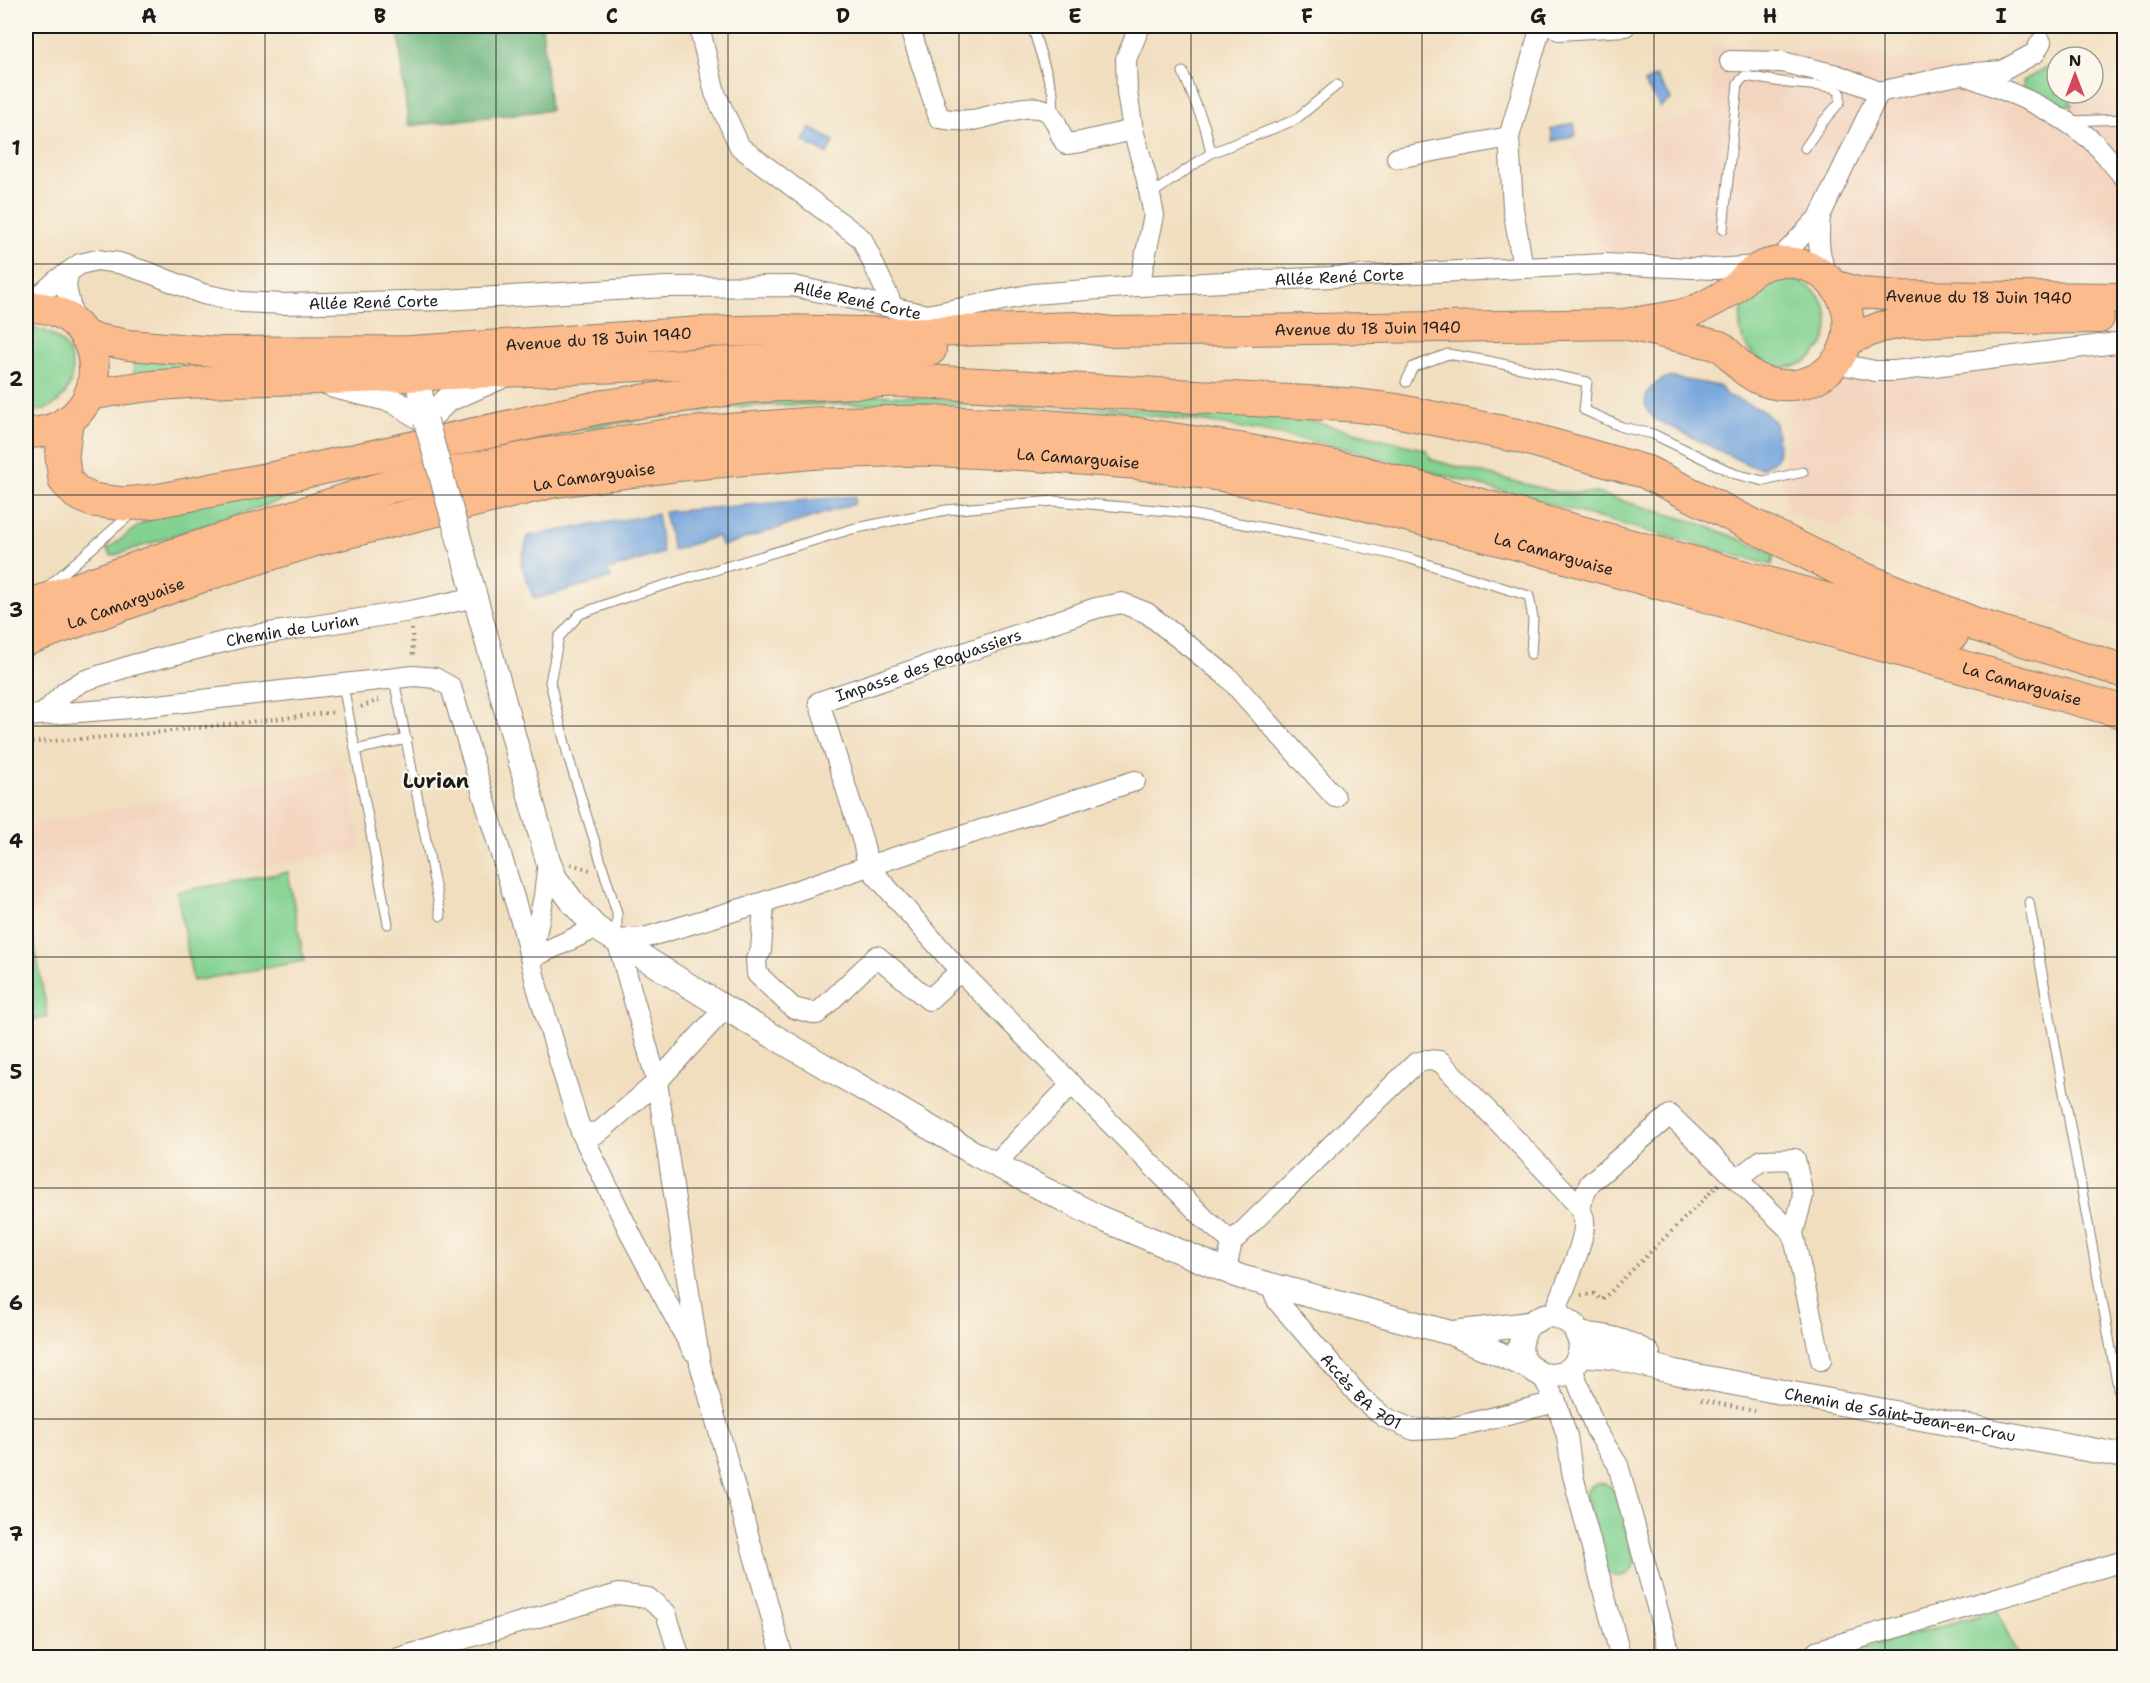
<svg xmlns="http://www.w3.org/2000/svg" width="2150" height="1683" viewBox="0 0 2150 1683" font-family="'Shantell Sans',sans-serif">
	<rect width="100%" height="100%" fill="#fbf7ec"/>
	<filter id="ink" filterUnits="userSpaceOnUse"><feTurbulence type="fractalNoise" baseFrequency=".0167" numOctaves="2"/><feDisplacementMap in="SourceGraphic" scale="12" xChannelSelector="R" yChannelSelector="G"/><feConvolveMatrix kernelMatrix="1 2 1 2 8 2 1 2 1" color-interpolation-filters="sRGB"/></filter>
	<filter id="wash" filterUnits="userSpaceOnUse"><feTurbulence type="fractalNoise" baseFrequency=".008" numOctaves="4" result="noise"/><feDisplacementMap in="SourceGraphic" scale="24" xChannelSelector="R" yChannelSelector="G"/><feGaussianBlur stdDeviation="1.35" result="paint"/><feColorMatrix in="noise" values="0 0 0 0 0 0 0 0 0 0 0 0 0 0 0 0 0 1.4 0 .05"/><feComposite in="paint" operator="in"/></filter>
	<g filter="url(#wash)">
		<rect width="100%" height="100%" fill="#f1debf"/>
		<path fill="#f3d4bf" d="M 1709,44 L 1925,61 L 2063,95 L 2124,91 L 2124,290 L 1859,286 L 1845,271 L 1601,258 L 1572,148 L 1715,109 Z
			M 2124,353 L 2124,626 L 2121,627 L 1945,569 L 1859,514 L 1840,528 L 1789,511 L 1783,487 L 1791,396 L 1845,381 Z
			M 346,767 L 361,849 L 149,887 L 154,914 L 133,918 L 136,932 L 80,942 L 77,928 L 56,932 L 51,905 L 76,900 L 74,889 L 37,896 L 39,910 L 26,913 L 26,825 Z"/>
		<path fill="#82d191" stroke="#4f7656" stroke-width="1.5" d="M 2057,61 L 2057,93 L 2069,93 L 2072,106 L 2061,107 L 2024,94 L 2023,81 Z
			M1740 323a44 44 0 1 1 88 0a44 44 0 1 1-88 0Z
			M 26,328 C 92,330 83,416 26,411 Z
			M 134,354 L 307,361 L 134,374 Z
			M 801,391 L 1278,416 L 1310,421 L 1426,450 L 1432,460 L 1556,492 L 1596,493 L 1704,525 L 1774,553 L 1772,565 L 1335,446 C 1282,435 1228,424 1174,418 C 1066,406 957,402 848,404 C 811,405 772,404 735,407 C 640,416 547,436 453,454 L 626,412 Z
			M 414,463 L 306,492 L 112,556 L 107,550 L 141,524 L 169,509 Z
			M 288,872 L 304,961 L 193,981 L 177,892 Z
			M 30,921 L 48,1017 L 26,1021 L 26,922 Z
			M 1596,1483 C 1606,1483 1611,1485 1617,1493 L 1635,1561 C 1631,1578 1617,1580 1604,1571 L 1585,1495 L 1588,1488 Z
			M 1997,1610 L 2018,1657 L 1847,1657 L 1852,1652 Z"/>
		<path fill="#69b37b" stroke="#42684c" stroke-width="1.5" d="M 398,26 L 542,26 L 550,110 L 408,126 Z"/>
		<path fill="#71a2dc" stroke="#465f7c" stroke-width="1.5" d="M 1656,76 L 1671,99 L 1660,107 L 1644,83 Z
			M 1574,123 L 1576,135 L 1553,141 L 1551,129 Z
			M 810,128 L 834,141 L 827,154 L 803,141 Z
			M 1669,377 L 1719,386 L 1727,395 L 1764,411 L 1775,423 L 1779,451 L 1776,459 L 1762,468 L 1751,466 L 1655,419 C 1635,403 1650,382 1669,377 Z
			M 855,496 L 854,504 L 722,546 L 717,536 L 673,550 L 664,512 Z
			M 657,514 L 663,553 L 608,570 L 611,578 L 534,599 L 521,563 L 528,536 Z"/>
	</g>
	<g filter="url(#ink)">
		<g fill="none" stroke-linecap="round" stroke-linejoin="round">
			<g stroke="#867d6e" stroke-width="11">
				<path id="service" d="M 1032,26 L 1053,93 L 1054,116
					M 1183,72 L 1205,127 L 1211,153
					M 2070,121 L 2124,119
					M 1150,195 L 1211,153 L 1295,120 L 1337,85
					M 1723,229 L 1738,83 L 1745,76 L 1788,83 L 1832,87 L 1840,92 L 1840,102 L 1822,123 L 1805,148
					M 1406,382 L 1413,367 L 1448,354 L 1488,361 L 1587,382 L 1584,410 L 1622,427 L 1653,434 L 1735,474 L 1764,481 L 1803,472
					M 50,585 L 132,513
					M 394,679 L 441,916
					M 343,685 L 388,924
					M 355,750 L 407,739
					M 2029,902 L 2124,1420
					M 617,939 L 617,913 L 568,756 L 550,682 L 559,637 L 580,614 L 632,595 L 852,529 L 946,510 L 1055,501 L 1180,512 L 1324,539 L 1408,558 L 1529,596 L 1533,619 L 1531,654"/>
			</g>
			<g stroke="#867d6e" stroke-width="22">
				<g id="minor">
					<path d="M 699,26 L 715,93 L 740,147 L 862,239 L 890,300 L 887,306"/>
					<path d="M 909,26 L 939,118 C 950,120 961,121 972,120 C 991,118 1032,99 1048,112 C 1058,120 1058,134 1066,144 L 1081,142 L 1133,130"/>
					<path d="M 1552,26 L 1559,30 L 1625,26"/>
					<path d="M 1730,61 L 1782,62 L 1837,75 L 1879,92"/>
					<path d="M 1967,76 C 2010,92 2055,109 2090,139 C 2103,150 2113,165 2124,177"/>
					<path d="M 1397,158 L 1509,137"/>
					<path d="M 1820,216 C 1818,242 1818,252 1827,277"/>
					<path d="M 1777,262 L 1820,216 L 1879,92 L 1962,74 L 2002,71 L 2035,53 L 2041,42"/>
					<path d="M 1523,268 L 1513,208 L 1509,137 L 1541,26"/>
					<path d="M 68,273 L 66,287 L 74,322"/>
					<path d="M 1139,286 L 1154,215 L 1146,176 L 1133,130 L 1127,92 L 1126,59 L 1140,26"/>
					<path id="s1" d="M 27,307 L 57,280 L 80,264 L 97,260 L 119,263 L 150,273 L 203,294 L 242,302 L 284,304 L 443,300 L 666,287 L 793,286 L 927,315 L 1033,294 L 1139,286 L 1606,264 L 1714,269 L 1758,266"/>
					<path d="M 1835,363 L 1875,371 L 1895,371 L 2124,342"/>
					<path id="s2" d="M 43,714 L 65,692 L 83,681 L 133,665 L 243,637 L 411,611 L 476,597"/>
					<path d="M 26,716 L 131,708 L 414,676 L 435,678 L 451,687 L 523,928 L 537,987 L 581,1132 L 633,1239 L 693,1351"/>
					<path id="s3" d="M 1135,781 L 868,866 L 863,842 L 819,702 L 1096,608 L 1122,603 L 1147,613 L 1228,677 L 1335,797"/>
					<path d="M 764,902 L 761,951 L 756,959 L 757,974 L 793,1008 L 817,1014 L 877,956 L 929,1000 L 960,971"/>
					<path d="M 532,953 L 544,896 L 548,861"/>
					<path d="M 531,958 L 596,928"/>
					<path d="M 581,1132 L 598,1133 L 657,1082 L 725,1008"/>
					<path d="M 995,1164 L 1072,1084"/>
					<path d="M 1737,1179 L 1762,1160 L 1795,1159 L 1803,1196 L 1793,1233 L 1821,1360"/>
					<path d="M 1579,1206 L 1590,1183 L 1670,1115 L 1793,1233"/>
					<path d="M 1232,1242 L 1416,1063 L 1427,1060 L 1440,1061 L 1579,1206 C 1580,1210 1584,1216 1584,1220 C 1587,1237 1561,1298 1553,1315"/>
					<path id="s4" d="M 1271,1286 L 1278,1302 L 1361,1398 L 1384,1417 L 1414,1430 L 1451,1428 L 1556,1402"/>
					<path d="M 1572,1368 L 1596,1430 L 1618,1465 L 1671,1658"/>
					<path d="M 1542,1375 L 1556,1402 L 1567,1436 L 1572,1472 L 1621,1658"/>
					<path d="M 398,1658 L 618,1594 L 648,1598 L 666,1613 L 680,1658"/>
					<path d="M 783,1658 L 700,1364 L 657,1082 L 617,940 L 644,938 L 764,902 L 868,866 L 960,971 L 1205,1219 L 1232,1242 L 1226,1270"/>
					<path d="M 1810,1658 L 1819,1650 L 2124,1561"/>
				</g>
			</g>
			<g stroke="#867d6e" stroke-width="26">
				<g id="tertiary">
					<path d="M 413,358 L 426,421"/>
					<path d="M 334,386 L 392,400 L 426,421"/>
					<path d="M 426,421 L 447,400 L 500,377"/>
					<path d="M 462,550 L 548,861 L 555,878 L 574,904 L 596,928 L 725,1008 L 977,1155 L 1100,1218 L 1241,1277 L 1451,1333 L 1527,1366 L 1542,1375 L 1552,1376 L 1563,1374 L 1572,1368 L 1577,1361 L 1580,1354 L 1581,1343 L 1574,1326 L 1563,1318 L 1553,1315 L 1544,1316 L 1529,1324 L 1523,1333 L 1520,1348 L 1522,1358 L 1527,1366"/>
					<path d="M 1453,1333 L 1529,1324"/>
					<path d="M 1579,1335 C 1603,1335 1627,1341 1648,1354"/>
					<path id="s5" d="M 1580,1354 L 1614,1357 L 1675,1372 L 2124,1456"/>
				</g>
			</g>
			<g stroke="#867d6e" stroke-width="32">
				<g id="primary">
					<path id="s6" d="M 1836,286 L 1861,293 L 1901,296 L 2124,298"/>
					<path d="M 26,307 C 115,303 118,433 26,433"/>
					<path id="s7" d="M 86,337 L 129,345 L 216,352 L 411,351 L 701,332 L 784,330 L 899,333 L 1075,327 L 1113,332 L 1624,324 C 1648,320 1678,318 1700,308 C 1712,302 1726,295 1736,287 C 1741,283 1744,278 1749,274 C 1781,250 1824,264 1842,297 C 1852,316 1850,341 1839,358 C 1818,389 1775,394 1746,371 C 1737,364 1730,353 1720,346 L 1624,324"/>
					<path d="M 1847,340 L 1881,327 L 1902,323 L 1955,320 L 2099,318"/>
					<path d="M 90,395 C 186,376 286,382 383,377 C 566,369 749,363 931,350"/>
				</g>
			</g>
			<g stroke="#867d6e" stroke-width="35">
				<g id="motorway">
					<path d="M 66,423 L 62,457 L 65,480 L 77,493 L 92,500 L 124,504 L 156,501 L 270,479 L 601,407 L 750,386 L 895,380 L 1353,405 L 1393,410 L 1519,436 L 1646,472 L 1846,572 L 1977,625 L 2124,671"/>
					<path d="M 26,607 L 175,555 L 391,486 L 543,455 L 672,435 L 811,424 L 920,422 L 1039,426 L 1135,434 L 1236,449 L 1359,472 L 1952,634"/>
					<path id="s8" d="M 26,639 L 206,574 L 313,540 L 553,481 L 683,464 L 818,452 L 921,449 L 1029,454 L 1132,462 L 1224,475 L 1354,501 L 1539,549 L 2124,712"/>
				</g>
			</g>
			<path stroke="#867d6e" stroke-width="4" stroke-dasharray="1.5 4.5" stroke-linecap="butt" d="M 412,629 L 413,658
				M 361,707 L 379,700
				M 26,743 L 144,734 L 336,712
				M 571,864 L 590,870
				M 1581,1295 L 1594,1294 L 1602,1300 L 1719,1184
				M 1701,1400 L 1755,1411"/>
			<use href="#service" stroke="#fff" stroke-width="9"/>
			<use href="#minor" stroke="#fff" stroke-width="20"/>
			<use href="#tertiary" stroke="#fff" stroke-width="24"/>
			<use href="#primary" stroke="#fbbb8c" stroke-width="30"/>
			<use href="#motorway" stroke="#fbbb8c" stroke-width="33"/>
			<g stroke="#867d6e" stroke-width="26" stroke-linecap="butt">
				<path id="tertiary-bridge" d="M 426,421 L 462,550"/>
			</g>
			<use href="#tertiary-bridge" stroke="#fff" stroke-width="24"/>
		</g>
	</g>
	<path fill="none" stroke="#1c1c1c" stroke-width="1.5" stroke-opacity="0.55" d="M 265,26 L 265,1658M 496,26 L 496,1658M 728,26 L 728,1658M 959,26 L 959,1658M 1191,26 L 1191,1658M 1422,26 L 1422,1658M 1654,26 L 1654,1658M 1885,26 L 1885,1658M 26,264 L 2124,264M 26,495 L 2124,495M 26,726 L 2124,726M 26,957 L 2124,957M 26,1188 L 2124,1188M 26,1419 L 2124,1419"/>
	<g text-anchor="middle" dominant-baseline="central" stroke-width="4.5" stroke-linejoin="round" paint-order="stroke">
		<g font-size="16" fill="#1c1c1c" stroke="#fbf7ec">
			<text stroke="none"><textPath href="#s1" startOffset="1341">Allée René Corte</textPath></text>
			<text stroke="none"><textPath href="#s6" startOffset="144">Avenue du 18 Juin 1940</textPath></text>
			<text stroke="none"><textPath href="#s1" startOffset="855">Allée René Corte</textPath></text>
			<text stroke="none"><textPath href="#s1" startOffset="369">Allée René Corte</textPath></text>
			<text stroke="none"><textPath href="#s7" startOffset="1284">Avenue du 18 Juin 1940</textPath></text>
			<text stroke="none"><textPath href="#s7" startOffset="514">Avenue du 18 Juin 1940</textPath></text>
			<text stroke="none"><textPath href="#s8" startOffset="1078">La Camarguaise</textPath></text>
			<text stroke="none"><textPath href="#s8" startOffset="592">La Camarguaise</textPath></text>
			<text stroke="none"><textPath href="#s8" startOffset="1564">La Camarguaise</textPath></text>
			<text stroke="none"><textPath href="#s8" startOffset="106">La Camarguaise</textPath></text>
			<text stroke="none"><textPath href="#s2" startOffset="268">Chemin de Lurian</textPath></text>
			<text stroke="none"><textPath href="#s3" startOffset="567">Impasse des Roquassiers</textPath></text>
			<text stroke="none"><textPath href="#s8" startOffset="2050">La Camarguaise</textPath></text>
			<text stroke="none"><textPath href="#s4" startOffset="140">Accès BA 701</textPath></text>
			<text stroke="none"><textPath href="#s5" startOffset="326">Chemin de Saint-Jean-en-Crau</textPath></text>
		</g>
		<g font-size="20" font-weight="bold" fill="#1c1c1c" stroke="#fbf7ec">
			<text x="436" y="781">Lurian</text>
		</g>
	</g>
	<rect width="2150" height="1683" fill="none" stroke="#fbf7ec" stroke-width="66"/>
	<g transform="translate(2075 75)"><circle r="28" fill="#fbf7ec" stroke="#a29f99" stroke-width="1.5"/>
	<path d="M0-4.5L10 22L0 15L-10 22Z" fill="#d1495b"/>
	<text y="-9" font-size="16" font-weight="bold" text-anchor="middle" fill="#1c1c1c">N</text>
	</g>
	<rect x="33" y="33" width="2084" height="1617" fill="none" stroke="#1c1c1c" stroke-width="2"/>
	<g font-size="20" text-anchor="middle" font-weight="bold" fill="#1c1c1c">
		<text x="149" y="23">A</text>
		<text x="380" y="23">B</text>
		<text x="612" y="23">C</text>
		<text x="843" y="23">D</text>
		<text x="1075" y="23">E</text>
		<text x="1307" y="23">F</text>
		<text x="1538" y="23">G</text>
		<text x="1770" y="23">H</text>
		<text x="2001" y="23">I</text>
		<text x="16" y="155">1</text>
		<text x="16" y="386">2</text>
		<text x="16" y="617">3</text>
		<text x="16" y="848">4</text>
		<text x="16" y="1079">5</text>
		<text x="16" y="1310">6</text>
		<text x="16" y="1541">7</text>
	</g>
</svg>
